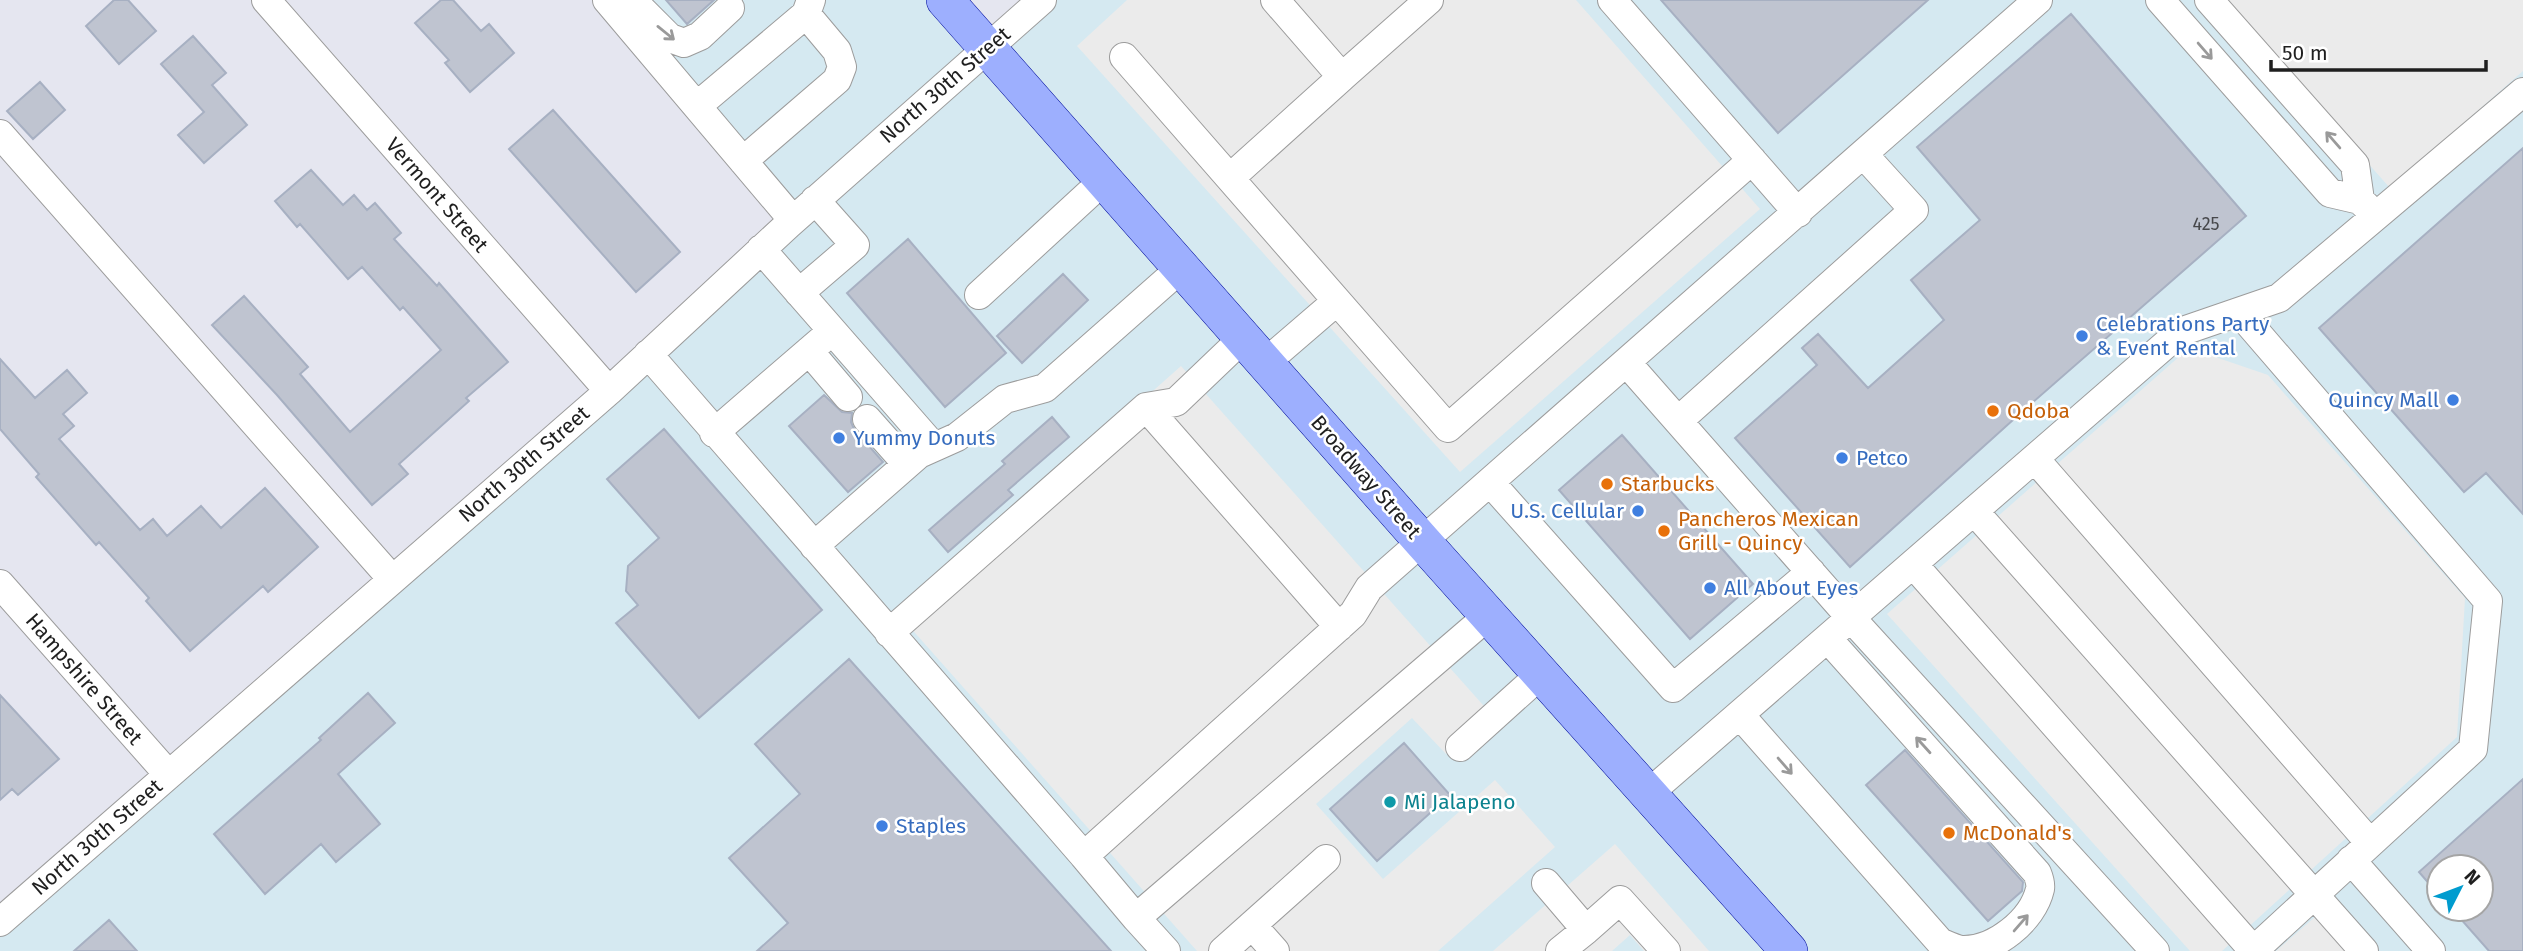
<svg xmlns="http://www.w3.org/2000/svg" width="2523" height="951" viewBox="0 0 2523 951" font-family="'Fira Sans',sans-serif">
	<rect width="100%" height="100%" fill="#e5e6f0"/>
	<path fill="#d5e9f1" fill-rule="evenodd" d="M 592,0 L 945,0 L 986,47 L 1041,0 L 2523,0 L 2523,951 L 0,951 L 0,922 L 788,224 ZM 2439,867 L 2481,867 L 2481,909 L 2439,909 Z"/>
	<path fill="#ebebeb" d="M 1127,0 L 1576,0 L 1760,209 L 1460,472 L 1077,46 Z
		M 2223,0 L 2523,0 L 2523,71 L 2390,188 Z
		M 2189,348 L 2268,375 L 2465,598 L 2457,737 L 2222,951 L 2190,951 L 1887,614 Z
		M 1181,366 L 1491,714 L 1446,754 L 1412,718 L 1316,804 L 1383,879 L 1495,780 L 1555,847 L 1438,951 L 1197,951 L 900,616 Z
		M 1615,844 L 1709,951 L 1644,951 L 1630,935 L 1612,951 L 1493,951 Z
		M 2315,917 L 2345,951 L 2276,951 Z"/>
	<path fill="#bfc4d0" stroke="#a7b0c2" stroke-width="2" d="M 114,0 L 128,0 L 156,31 L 119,64 L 86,26 Z
		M 441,0 L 453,0 L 481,31 L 489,24 L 514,53 L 470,92 L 445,63 L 449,60 L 415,23 Z
		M 666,0 L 714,0 L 687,24 Z
		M 1661,0 L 1928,0 L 1778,133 Z
		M 2071,14 L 2246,216 L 2024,410 L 1850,567 L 1735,438 L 1817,365 L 1802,348 L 1818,334 L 1868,388 L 1944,320 L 1911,280 L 1980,220 L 1917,147 Z
		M 193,36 L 226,73 L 212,85 L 247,125 L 204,163 L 178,135 L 204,112 L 161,64 Z
		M 40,82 L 65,110 L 33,139 L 7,111 Z
		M 553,110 L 680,252 L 636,292 L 509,149 Z
		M 2523,148 L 2523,514 L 2486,473 L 2464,492 L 2319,328 Z
		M 311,170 L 343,205 L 354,195 L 367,210 L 375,203 L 401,233 L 394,239 L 437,286 L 439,283 L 508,362 L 466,398 L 469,401 L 399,464 L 408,474 L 372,505 L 277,395 L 212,325 L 244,296 L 308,367 L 300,374 L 350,432 L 441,350 L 403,307 L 400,310 L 362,267 L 348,279 L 300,224 L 297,227 L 275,201 Z
		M 908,239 L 1006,353 L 945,407 L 847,293 Z
		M 1063,274 L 1088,300 L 1022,363 L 997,336 Z
		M 0,359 L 35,398 L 67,370 L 87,393 L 63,414 L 74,426 L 59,439 L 140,530 L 153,519 L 167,536 L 201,506 L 221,528 L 265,488 L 318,547 L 268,592 L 263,586 L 190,651 L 146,601 L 149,598 L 99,542 L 96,545 L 36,477 L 39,474 L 0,429 Z
		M 824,395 L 842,412 L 852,413 L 851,422 L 854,429 L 883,462 L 848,492 L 789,426 Z
		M 1052,417 L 1069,437 L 1008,490 L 1013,495 L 948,552 L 929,530 L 1005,464 L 1002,461 Z
		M 664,429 L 822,610 L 699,718 L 616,623 L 638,605 L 626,591 L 628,566 L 659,538 L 607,479 Z
		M 1622,435 L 1753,584 L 1690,639 L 1559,490 Z
		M 849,659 L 1111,951 L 757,951 L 788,923 L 729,858 L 800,794 L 755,744 Z
		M 368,693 L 395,723 L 338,774 L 380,824 L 336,862 L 321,844 L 265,894 L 214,834 L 321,740 L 319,738 Z
		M 0,695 L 59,759 L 18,795 L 12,789 L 0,800 Z
		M 1404,743 L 1450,795 L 1377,861 L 1330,809 Z
		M 1905,750 L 2023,882 L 2022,891 L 1988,921 L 1866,785 Z
		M 2523,779 L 2523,951 L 2489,951 L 2452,909 L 2481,909 L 2481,867 L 2439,867 L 2439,895 L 2419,872 Z
		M 109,920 L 137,951 L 74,951 Z"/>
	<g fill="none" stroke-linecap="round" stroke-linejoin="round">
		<g stroke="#9c9c9c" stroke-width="30">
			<path id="minor" d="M 266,0 L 609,391
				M 607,0 L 793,220
				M 1275,0 L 1342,77 L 1429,0
				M 1612,0 L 1798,213
				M 2160,0 L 2330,193 L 2360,200 L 2375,215
				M 2209,0 L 2355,165 L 2360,200
				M 609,2 L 641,9 L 670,38 L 684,43 L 700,36 L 730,8
				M 1124,57 L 1448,428 L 1752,160
				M 697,106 L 806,14 L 811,0
				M 0,134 L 392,579
				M 743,161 L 837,80 L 842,67 L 837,51 L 806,14
				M 1230,178 L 1342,77
				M 761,249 L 933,446
				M 799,293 L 855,245 L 815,200
				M 979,295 L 1104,180
				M 2239,312 L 2488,601 L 2473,749 L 2253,951
				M 809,351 L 848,397
				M 648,354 L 1084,856 L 1353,614 L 1369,588 L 2038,0
				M 1265,363 L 1337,301
				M 1627,363 L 1851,618 L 2155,951
				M 1146,407 L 1176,402 L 1243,338
				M 867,419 L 907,464
				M 1678,421 L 1914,210 L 1864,155
				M 714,433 L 831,332
				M 2035,459 L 2370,843
				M 1490,482 L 1673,688 L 1811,572
				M 1974,511 L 2364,951
				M 814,546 L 919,454 L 957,437 L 1005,399 L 1045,388 L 1181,268
				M 1913,564 L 2253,950
				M 0,584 L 168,774
				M 889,633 L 1146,407 L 1339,627
				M 1740,715 L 1940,942 C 1947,945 1955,949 1962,950 C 1995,951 2033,920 2040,889 C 2041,884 2039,878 2037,873 L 1828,639
				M 1460,747 L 1541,674
				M 1649,793 L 2180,332 L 2279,298 L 2523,92
				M 1084,856 L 1136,918
				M 2351,860 L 2431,951
				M 1546,883 L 1586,930 L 1620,900 L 1666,951
				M 0,922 L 609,391 L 789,224 L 1042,0
				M 1252,925 L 1275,951
				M 1166,951 L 1136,918 L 1489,615
				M 1223,951 L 1326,859
				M 1560,951 L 1586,930"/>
		</g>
		<g stroke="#000d9b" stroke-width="38">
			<path id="major" d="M 945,0 L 1422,541 L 1789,951"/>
		</g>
		<use href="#minor" stroke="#fff" stroke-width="28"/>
		<use href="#major" stroke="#9daffe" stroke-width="37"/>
	</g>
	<defs><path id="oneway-shaft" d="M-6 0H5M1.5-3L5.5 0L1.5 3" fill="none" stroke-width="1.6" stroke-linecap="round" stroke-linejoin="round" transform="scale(1.75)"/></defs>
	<g stroke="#9a9a9a">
		<use href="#oneway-shaft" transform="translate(666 33) rotate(39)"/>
		<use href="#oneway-shaft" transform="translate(2205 51) rotate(49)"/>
		<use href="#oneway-shaft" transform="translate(2333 140) rotate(-131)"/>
		<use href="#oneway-shaft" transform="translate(1923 745) rotate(-132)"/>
		<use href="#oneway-shaft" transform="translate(1785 766) rotate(49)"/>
		<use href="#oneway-shaft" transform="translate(2021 923) rotate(-49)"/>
	</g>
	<g fill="#3f7fe0" stroke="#fff" stroke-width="2.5">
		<circle cx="2082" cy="336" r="7"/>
		<circle cx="2453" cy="400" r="7"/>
		<circle cx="839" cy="438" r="7"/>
		<circle cx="1842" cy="458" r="7"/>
		<circle cx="1638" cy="511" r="7"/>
		<circle cx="1710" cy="588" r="7"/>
		<circle cx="882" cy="826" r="7"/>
	</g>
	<g fill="#e8710a" stroke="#fff" stroke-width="2.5">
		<circle cx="1993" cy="411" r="7"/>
		<circle cx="1607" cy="484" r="7"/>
		<circle cx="1664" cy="531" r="7"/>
		<circle cx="1949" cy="833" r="7"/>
	</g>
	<circle fill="#0f9aa8" stroke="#fff" stroke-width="2.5" cx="1390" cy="802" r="7"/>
	<g text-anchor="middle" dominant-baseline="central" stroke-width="5" stroke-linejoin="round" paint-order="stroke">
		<g font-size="18" fill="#47484b">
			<text x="2206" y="224">425</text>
		</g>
		<g font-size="21" fill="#1f1f1f" stroke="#fff">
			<text transform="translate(945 85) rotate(-41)">North 30th Street</text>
			<text transform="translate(437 195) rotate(49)">Vermont Street</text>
			<text transform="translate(524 464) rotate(-41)">North 30th Street</text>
			<text transform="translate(1366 477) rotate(49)">Broadway Street</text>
			<text transform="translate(84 679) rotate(49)">Hampshire Street</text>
			<text transform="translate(97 837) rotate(-41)">North 30th Street</text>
		</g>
		<g font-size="21" fill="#366cbe" stroke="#fff" text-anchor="start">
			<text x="2096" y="324">Celebrations Party<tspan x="2096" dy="24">&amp; Event Rental</tspan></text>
			<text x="2439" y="400" text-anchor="end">Quincy Mall</text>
			<text x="853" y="438">Yummy Donuts</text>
			<text x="1856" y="458">Petco</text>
			<text x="1624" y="511" text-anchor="end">U.S. Cellular</text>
			<text x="1724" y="588">All About Eyes</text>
			<text x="896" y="826">Staples</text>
		</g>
		<g font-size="21" fill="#c56008" stroke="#fff" text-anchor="start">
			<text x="2007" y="411">Qdoba</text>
			<text x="1621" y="484">Starbucks</text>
			<text x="1678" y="519">Pancheros Mexican<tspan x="1678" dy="24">Grill - Quincy</tspan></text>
			<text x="1963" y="833">McDonald's</text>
		</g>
		<g font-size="21" fill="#0d838f" stroke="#fff" text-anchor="start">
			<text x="1404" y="802">Mi Jalapeno</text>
		</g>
	</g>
	<g transform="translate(2460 888) rotate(48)"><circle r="33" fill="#ffffff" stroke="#a5a5a5" stroke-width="2"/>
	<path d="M0-5L12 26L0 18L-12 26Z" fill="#009ccf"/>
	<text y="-10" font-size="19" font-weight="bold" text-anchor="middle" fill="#1f1f1f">N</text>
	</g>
	<path d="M2271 60v10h215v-10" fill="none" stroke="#1f1f1f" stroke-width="3.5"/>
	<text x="2282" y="60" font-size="21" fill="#1f1f1f" stroke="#ffffff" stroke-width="5" paint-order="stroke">50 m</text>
</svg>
